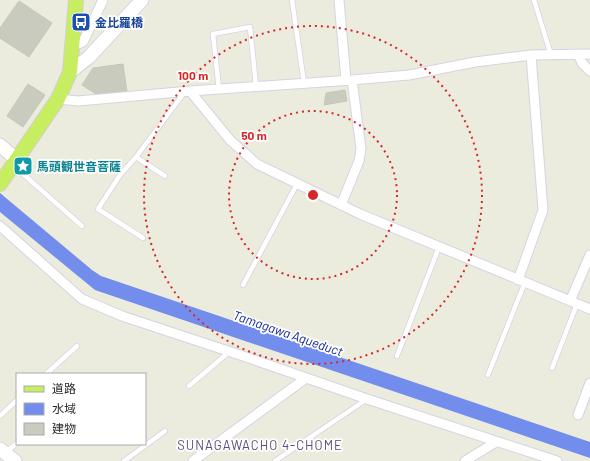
<svg xmlns="http://www.w3.org/2000/svg" width="590" height="461" viewBox="0 0 590 461" font-family="Barlow,'Noto Sans JP',sans-serif">
	<rect width="100%" height="100%" fill="#ebecdd"/>
	<path fill="#728dec" d="M 0,193 L 92,270 L 101,276 L 590,442 L 590,458 L 95,290 L 0,212 Z"/>
	<path fill="#c9cbbf" stroke="#c5c7b6" d="M 19,1 L 52,23 L 29,57 L 0,38 L 0,28 Z
		M 123,64 L 127,92 L 99,96 L 82,85 L 93,68 Z
		M 28,84 L 45,95 L 23,127 L 7,116 Z
		M 345,90 L 347,101 L 324,105 L 326,93 Z"/>
	<g fill="none" stroke-linecap="round" stroke-linejoin="round">
		<g stroke="#d7d2e3" stroke-width="6">
			<path id="lane" d="M 292,0 L 304,83
				M 534,0 L 551,55
				M 219,89 L 213,34 L 250,27 L 256,86
				M 136,157 L 120,175 L 98,209 L 143,238
				M 14,166 L 82,226
				M 165,176 L 136,157 L 184,93
				M 243,285 L 297,184
				M 397,356 L 439,247
				M 552,368 L 577,304
				M 46,374 L 77,346
				M 488,375 L 525,282
				M 189,386 L 229,352
				M 0,416 L 17,400
				M 6,452 L 17,443
				M 124,461 L 165,431
				M 275,461 L 367,399"/>
		</g>
		<g stroke="#d7d2e3" stroke-width="11">
			<path id="street" d="M 339,0 L 346,80
				M 72,47 L 83,42 L 103,0
				M 578,54 L 582,63 L 590,71
				M 190,91 L 230,140 L 257,164 L 360,214 L 590,309
				M 58,99 L 78,101 L 190,91 L 352,80 L 409,75 L 475,62 L 531,55 L 590,54
				M 341,205 L 359,161 L 361,149 L 352,80
				M 0,226 L 82,299 L 122,316 L 240,355 L 367,399 L 557,461
				M 518,280 L 543,210 L 531,55
				M 570,301 L 590,255
				M 578,415 L 590,383
				M 193,461 L 306,378
				M 465,461 L 496,442"/>
		</g>
		<g stroke="#d7d2e3" stroke-width="15">
			<path id="secondary" d="M 70,72 L 89,57 L 142,0
				M 0,145 L 17,160
				M 0,449 L 15,461"/>
		</g>
		<g stroke="#d0d0d0" stroke-width="16">
			<path id="primary" d="M 0,184 L 58,99 L 70,72 L 76,0"/>
		</g>
		<use href="#lane" stroke="#fff" stroke-width="4.5"/>
		<use href="#street" stroke="#fff" stroke-width="9"/>
		<use href="#secondary" stroke="#fff" stroke-width="13"/>
		<use href="#primary" stroke="#c7ee60" stroke-width="14"/>
	</g>
	<g fill="none" stroke="#d62828" stroke-width="2" stroke-dasharray="2 4">
		<circle cx="313" cy="195" r="84"/>
		<circle cx="313" cy="195" r="169"/>
	</g>
	<defs>
		<g id="bus-square" transform="scale(1)"><rect x="-9" y="-9" width="18" height="18" rx="4" fill="#1a4fb4" stroke="#fff"/><path d="M-5-6H5V4H4V6H2V4H-2V6H-4V4H-5ZM-3.5-4V0h7V-4ZM-3.5 1.2v1.5H-2V1.2ZM2 1.2v1.5H3.5V1.2Z" fill="#fff"/></g>
		<g id="sight-square" transform="scale(1)"><rect x="-9" y="-9" width="18" height="18" rx="4" fill="#0f9aa8" stroke="#fff"/><path d="M0-6L1.8-2.2L6-1.7L2.9 1.2L3.7 5.4L0 3.3L-3.7 5.4L-2.9 1.2L-6-1.7L-1.8-2.2Z" fill="#fff"/></g>
	</defs>
	<g fill-rule="evenodd">
		<use href="#bus-square" x="81" y="22"/>
		<use href="#sight-square" x="23" y="166"/>
	</g>
	<g text-anchor="middle" dominant-baseline="central" stroke-width="3.5" stroke-linejoin="round" paint-order="stroke">
		<g font-size="12" font-weight="bold" fill="#164399" stroke="#fff" text-anchor="start">
			<text x="95" y="22">金比羅橋</text>
		</g>
		<g font-size="12" font-weight="bold" fill="#0d838f" stroke="#fff" text-anchor="start">
			<text x="37" y="166">馬頭観世音菩薩</text>
		</g>
		<g font-size="13" font-style="italic" fill="#102498" stroke="#fff">
			<text transform="translate(288 333) rotate(19)">Tamagawa Aqueduct</text>
		</g>
		<g font-size="13" letter-spacing="1" fill="#5b4c7a" stroke="#fff">
			<text x="260" y="445">SUNAGAWACHO 4-CHOME</text>
		</g>
	</g>
	<circle cx="313" cy="195" r="6" fill="#d62828" stroke="#fff" stroke-width="2"/>
	<g font-size="12" text-anchor="middle" font-weight="bold" fill="#d62828" stroke="#fff" stroke-width="3.5" stroke-linejoin="round" paint-order="stroke">
		<text x="193" y="80">100 m</text>
		<text x="254" y="140">50 m</text>
	</g>
	<rect x="16" y="373" width="130" height="72" fill="#ffffff" stroke="#aaaaaa"/>
	<rect x="24" y="386" width="20" height="6" fill="#c7ee60" stroke="#aaaaaa"/>
	<text x="52" y="393" font-size="12" fill="#2a2a2a">道路</text>
	<rect x="24" y="403" width="20" height="12" fill="#728dec" stroke="#aaaaaa"/>
	<text x="52" y="413" font-size="12" fill="#2a2a2a">水域</text>
	<rect x="24" y="423" width="20" height="12" fill="#c9cbbf" stroke="#aaaaaa"/>
	<text x="52" y="433" font-size="12" fill="#2a2a2a">建物</text>
</svg>
